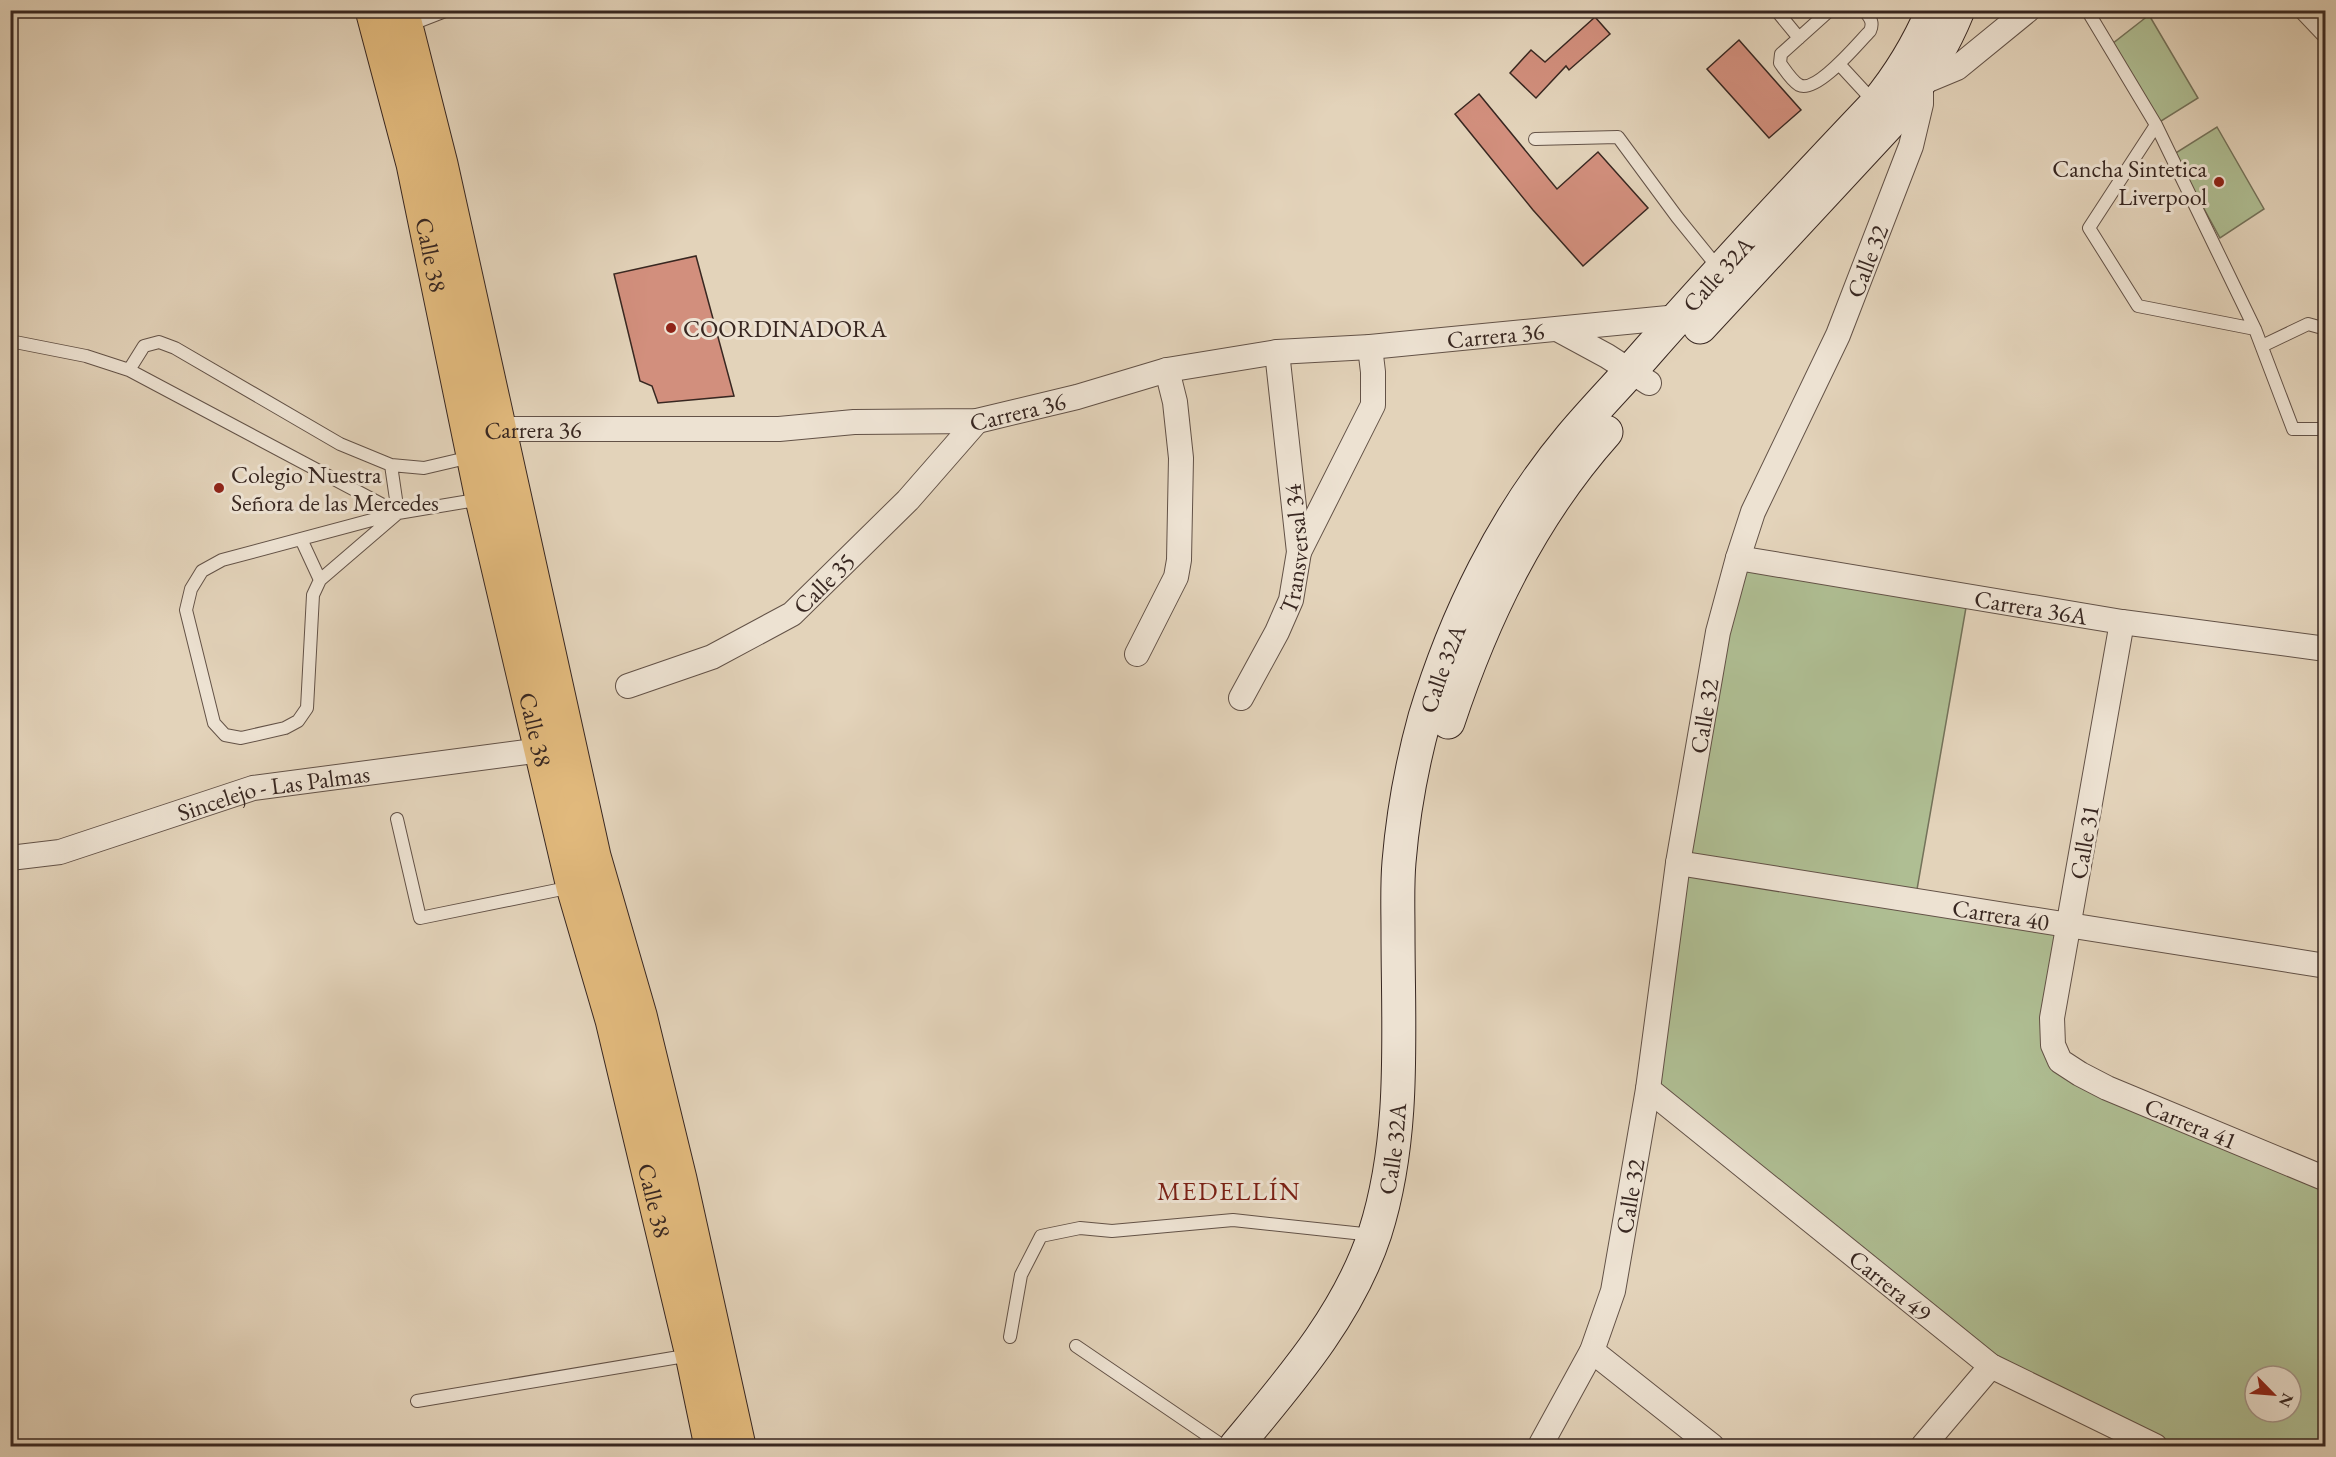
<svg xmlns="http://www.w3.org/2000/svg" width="2336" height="1457" viewBox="0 0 2336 1457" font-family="'EB Garamond',serif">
	<rect width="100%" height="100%" fill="#e3d3ba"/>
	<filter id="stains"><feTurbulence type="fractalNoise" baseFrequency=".00333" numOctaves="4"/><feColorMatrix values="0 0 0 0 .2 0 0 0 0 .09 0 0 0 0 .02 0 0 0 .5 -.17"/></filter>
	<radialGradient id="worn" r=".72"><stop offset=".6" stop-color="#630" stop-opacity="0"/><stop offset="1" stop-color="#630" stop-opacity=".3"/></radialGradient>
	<path fill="#afbe93" stroke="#74725a" stroke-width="1.5" fill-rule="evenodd" d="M 2149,15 L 2198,98 L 2158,123 L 2112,44 Z
		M 2217,127 L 2264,209 L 2220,238 L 2174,154 Z
		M 1738,558 L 1968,596 L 1915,901 L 2069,927 L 2060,1061 L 2325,1179 L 2325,1446 L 2155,1446 L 1991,1366 L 1648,1089 ZM 2255,1376 L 2291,1376 L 2291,1412 L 2255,1412 Z"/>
	<path fill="#d28f7d" stroke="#382721" stroke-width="1.5" d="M 1595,17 L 1610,34 L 1569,70 L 1566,66 L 1536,98 L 1510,73 L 1531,50 L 1545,62 Z
		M 1739,40 L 1801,110 L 1769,138 L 1707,69 Z
		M 1479,94 L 1557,189 L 1598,152 L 1648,208 L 1583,266 L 1533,210 L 1455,114 Z
		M 696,256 L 734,396 L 658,403 L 652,386 L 640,381 L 614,274 Z"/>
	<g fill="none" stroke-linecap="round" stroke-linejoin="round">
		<g stroke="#635247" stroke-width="14">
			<path id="service" d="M 1776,10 L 1799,38
				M 1830,10 L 1781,54 L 1780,63 C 1785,70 1792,81 1799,85 C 1817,94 1858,43 1870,31 C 1874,22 1870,18 1864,10
				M 2087,10 L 2156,125 L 2255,329 L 2293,429 L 2326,429
				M 407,26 L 448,10
				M 1839,64 L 1875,103
				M 2156,125 L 2089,228 L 2138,306 L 2255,329
				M 1535,139 L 1618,137 L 1677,217 L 1720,270
				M 10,341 L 86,356 L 129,370 L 398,513
				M 2262,346 L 2308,324 L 2326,329
				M 129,370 L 144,346 L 159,342 L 175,348 L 340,444 L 391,465 L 424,468 L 471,457
				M 391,465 L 398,513
				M 398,513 L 320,580 L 313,595 L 307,708 L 298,721 L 285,728 L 241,738 L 225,735 L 214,723 L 186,610 L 191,589 L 202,571 L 222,560 L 398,513 L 482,499
				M 301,539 L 320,580
				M 397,819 L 420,918 L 572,887
				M 1010,1337 L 1021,1275 L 1041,1236 L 1080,1228 L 1112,1231 L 1233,1220 L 1373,1235
				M 1076,1346 L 1223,1446
				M 417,1401 L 691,1355"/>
		</g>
		<g stroke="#635247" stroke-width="26">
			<g id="minor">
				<path d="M 2307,10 L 2326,30"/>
				<path d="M 1559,330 L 1607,356 L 1649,383"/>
				<path id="s1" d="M 485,431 L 500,429 L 779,429 L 854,422 L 977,421 L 1077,397 L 1167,370 L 1277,352 L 1370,347 L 1678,317"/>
				<path d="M 1299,552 L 1373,405 L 1373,372 L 1370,347"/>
				<path id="s2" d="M 1738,558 L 2122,622 L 2326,649"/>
				<path id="s3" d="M 2122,622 L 2052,1018 L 2053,1045 L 2060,1061 L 2080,1074 L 2107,1088 L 2326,1179"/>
				<path d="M 1137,654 L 1176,577 L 1179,560 L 1181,458 L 1175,402 L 1167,370"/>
				<path id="s4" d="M 628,686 L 712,657 L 792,614 L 908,500 L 977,421"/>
				<path id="s5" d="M 1241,698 L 1277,632 L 1291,600 L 1299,552 L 1277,352"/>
				<path id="s6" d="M 10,858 L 60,852 L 253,788 L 542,750"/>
				<path id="s7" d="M 1678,863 L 2326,966"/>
				<path id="s8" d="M 1648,1089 L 1991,1366 L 2155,1446"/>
				<path d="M 1592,1351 L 1712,1446"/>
				<path id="s9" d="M 1540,1446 L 1592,1351 L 1613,1291 L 1648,1089 L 1678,863 L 1718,632 L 1738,558 L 1753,512 L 1838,335 L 1911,146 L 1921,104 L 1921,83 L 1957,68 L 2028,10"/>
				<path d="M 1923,1446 L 1991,1366"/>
			</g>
		</g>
		<g stroke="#382721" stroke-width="35">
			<g id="secondary">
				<path d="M 1700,327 L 1894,118 C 1920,84 1942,50 1958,10"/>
				<path d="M 1448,722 C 1483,617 1531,516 1606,432"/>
				<path id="s10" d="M 1236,1446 C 1290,1381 1348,1315 1375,1233 C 1406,1136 1398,1032 1398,932 C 1398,909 1397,885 1399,862 C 1403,814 1412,764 1425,717 C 1455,617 1504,517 1571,437 C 1596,407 1624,379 1649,350 C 1723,266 1799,185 1876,104 C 1900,75 1918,45 1933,10"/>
			</g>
		</g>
		<g stroke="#382721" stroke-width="35">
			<g id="trunk">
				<path id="s11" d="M 372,10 L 413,164 L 482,499 L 573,887 L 612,1020 L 692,1355 L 711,1446"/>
				<path d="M 402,10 L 441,164 L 594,856 L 640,1015 L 680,1179 L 739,1446"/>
			</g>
		</g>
		<use href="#service" stroke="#ede2d2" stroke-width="12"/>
		<use href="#minor" stroke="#ede2d2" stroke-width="24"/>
		<use href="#secondary" stroke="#ede2d2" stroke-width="33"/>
		<use href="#trunk" stroke="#e2ba7d" stroke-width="33"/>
	</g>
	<g fill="#8f2418" stroke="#ede2d2" stroke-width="2">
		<circle cx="2219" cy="182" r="6"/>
		<circle cx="671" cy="328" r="6"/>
		<circle cx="219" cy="488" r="6"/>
	</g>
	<g text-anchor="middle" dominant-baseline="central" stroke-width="6" stroke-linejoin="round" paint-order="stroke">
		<g font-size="24" fill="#382721" stroke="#ede2d2" text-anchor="start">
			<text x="2207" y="168" text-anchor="end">Cancha Sintetica<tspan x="2207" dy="28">Liverpool</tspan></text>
			<text x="683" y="328">COORDINADORA</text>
			<text x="231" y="474">Colegio Nuestra<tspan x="231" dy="28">Señora de las Mercedes</tspan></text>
		</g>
		<g font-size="24" fill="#382721" stroke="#ede2d2">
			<text stroke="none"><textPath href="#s11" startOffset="252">Calle 38</textPath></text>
			<text stroke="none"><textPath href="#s9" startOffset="1240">Calle 32</textPath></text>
			<text stroke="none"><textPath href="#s10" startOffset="1314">Calle 32A</textPath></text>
			<text stroke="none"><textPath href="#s1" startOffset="1020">Carrera 36</textPath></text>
			<text stroke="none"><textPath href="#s1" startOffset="534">Carrera 36</textPath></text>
			<text stroke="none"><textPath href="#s1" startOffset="48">Carrera 36</textPath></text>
			<text stroke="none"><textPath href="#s5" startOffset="162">Transversal 34</textPath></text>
			<text stroke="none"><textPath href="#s4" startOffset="224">Calle 35</textPath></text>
			<text stroke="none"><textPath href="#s2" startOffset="297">Carrera 36A</textPath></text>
			<text stroke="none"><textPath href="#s10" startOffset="828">Calle 32A</textPath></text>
			<text stroke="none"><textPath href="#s9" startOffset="754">Calle 32</textPath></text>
			<text stroke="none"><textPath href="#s11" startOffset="738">Calle 38</textPath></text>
			<text stroke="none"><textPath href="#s6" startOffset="273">Sincelejo - Las Palmas</textPath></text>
			<text transform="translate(2084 842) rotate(-80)">Calle 31</text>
			<text stroke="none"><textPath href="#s7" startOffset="327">Carrera 40</textPath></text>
			<text stroke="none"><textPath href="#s3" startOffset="592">Carrera 41</textPath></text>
			<text stroke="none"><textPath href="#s10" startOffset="342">Calle 32A</textPath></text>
			<text stroke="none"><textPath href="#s9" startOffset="268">Calle 32</textPath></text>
			<text stroke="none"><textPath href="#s11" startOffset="1224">Calle 38</textPath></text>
			<text stroke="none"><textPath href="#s8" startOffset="312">Carrera 49</textPath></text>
		</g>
		<g font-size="26" letter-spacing="1.5" fill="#7a1f14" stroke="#ede2d2">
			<text x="1229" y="1191">MEDELLÍN</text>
		</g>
	</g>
	<rect width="2336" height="1457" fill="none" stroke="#e3d3ba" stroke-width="36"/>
	<rect x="12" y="12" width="2312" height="1433" fill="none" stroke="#382721" stroke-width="3"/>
	<rect x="18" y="18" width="2300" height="1421" fill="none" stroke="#382721" stroke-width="1.5"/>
	<g transform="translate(2273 1394) rotate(115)"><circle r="28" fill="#ede2d2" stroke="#a5978b" stroke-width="1.5"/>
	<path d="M0-4.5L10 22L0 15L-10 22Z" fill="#8f2418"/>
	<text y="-9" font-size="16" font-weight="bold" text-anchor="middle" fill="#382721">N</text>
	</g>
	<rect width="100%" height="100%" filter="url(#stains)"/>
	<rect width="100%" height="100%" fill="url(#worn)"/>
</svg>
